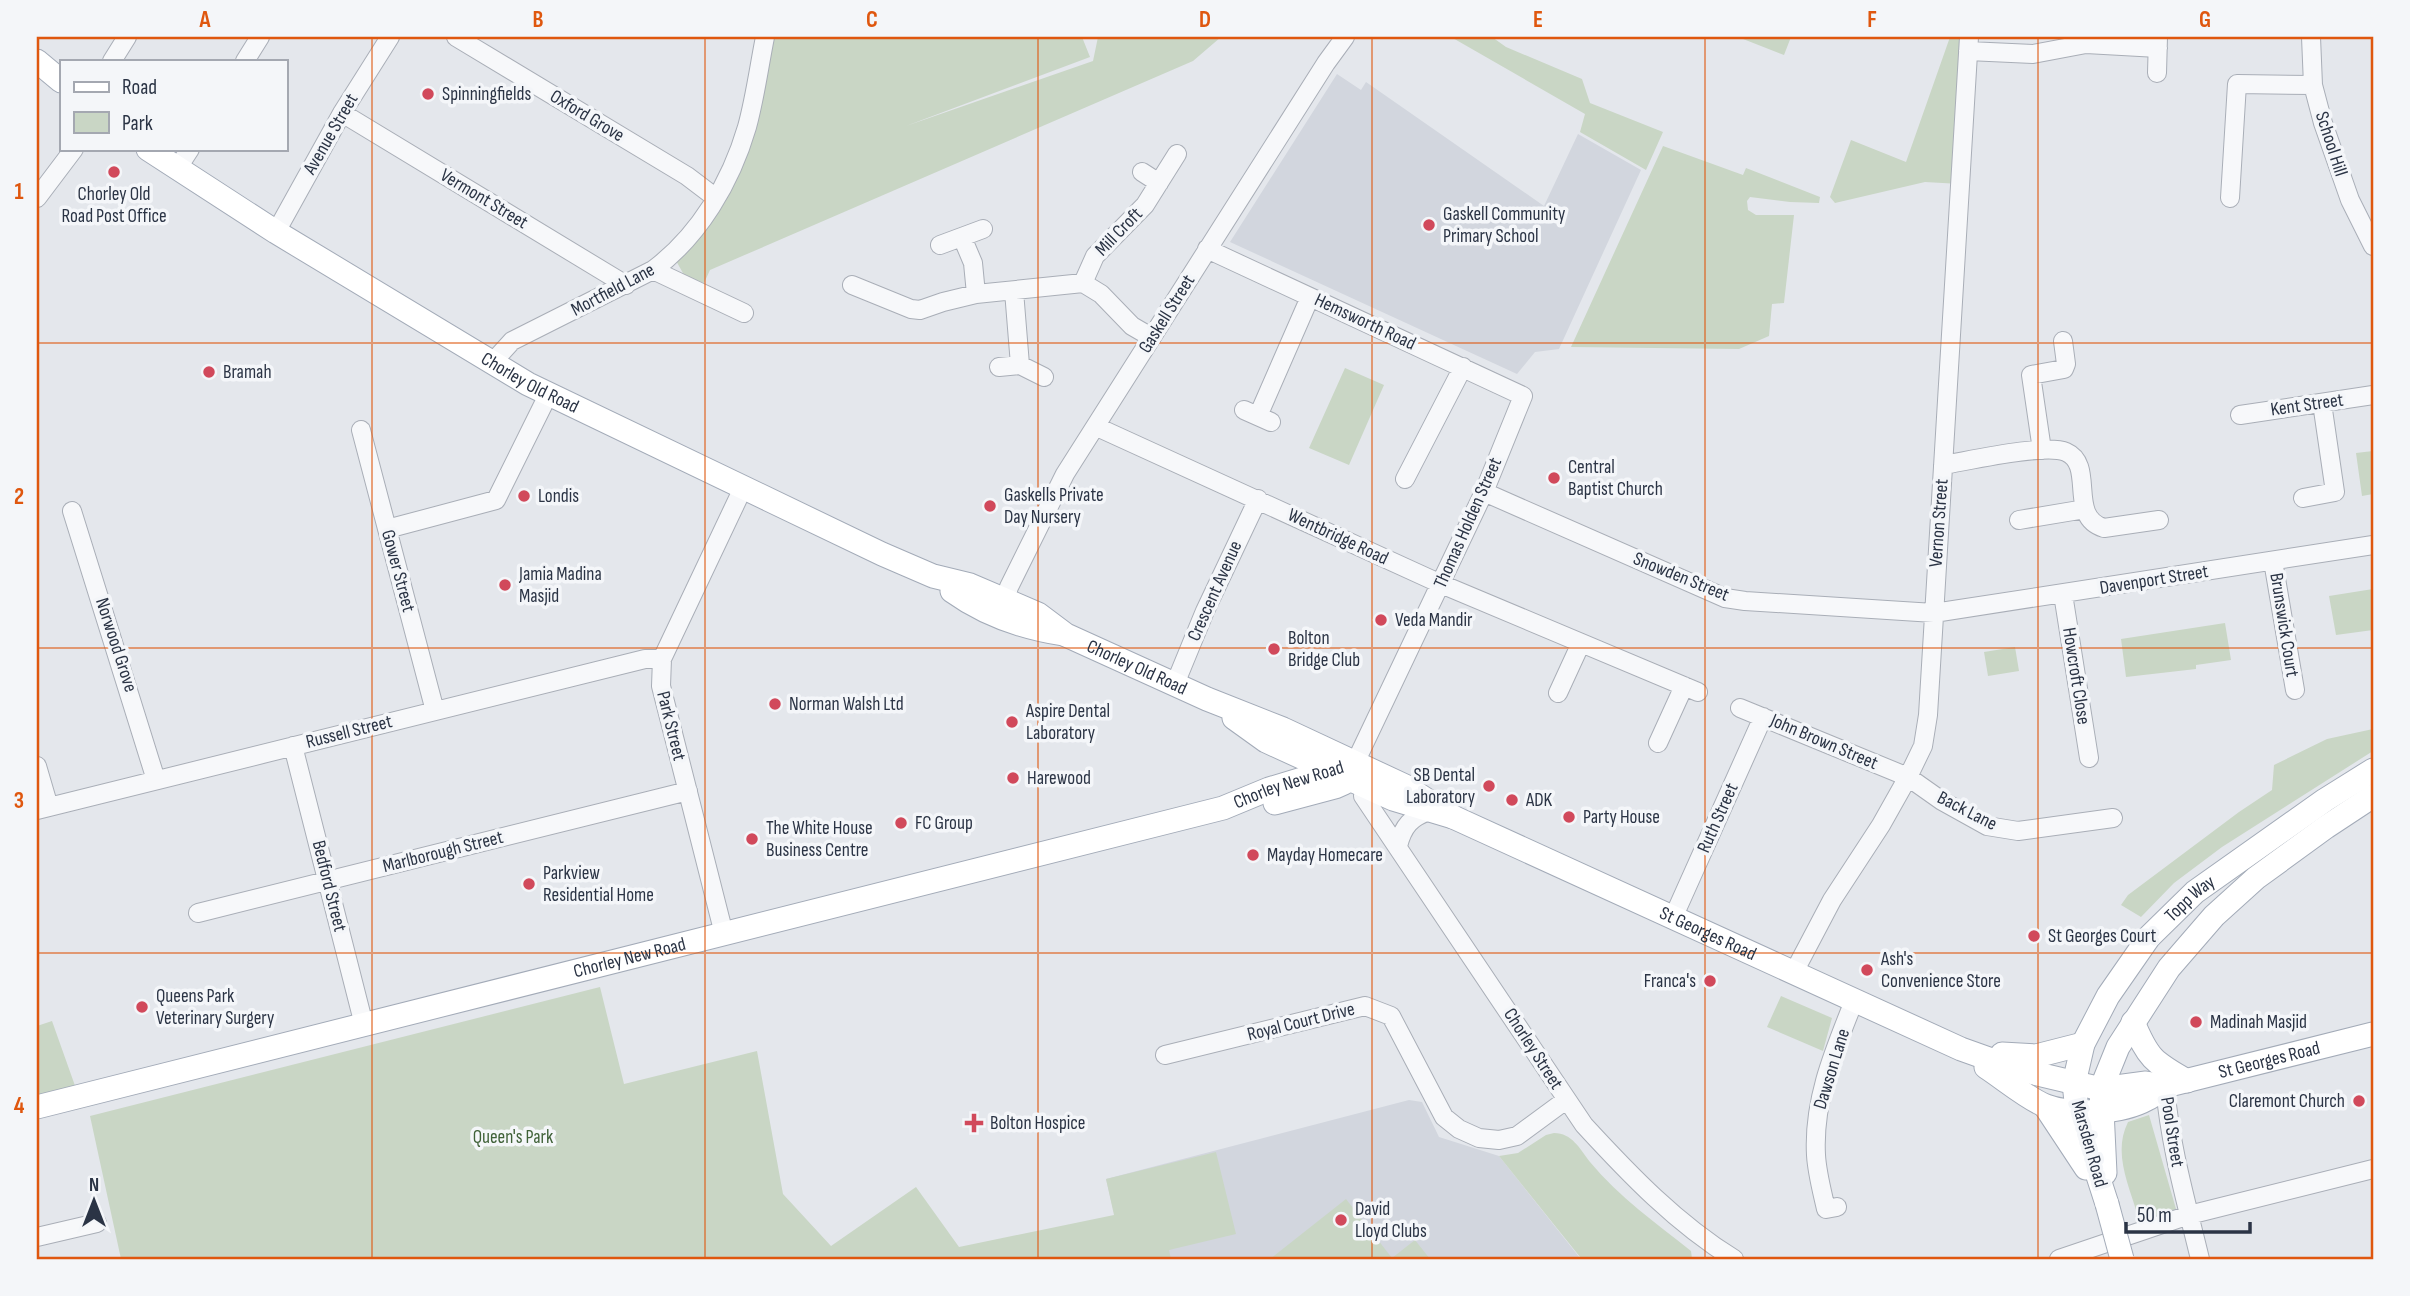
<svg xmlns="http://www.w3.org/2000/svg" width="2410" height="1296" viewBox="0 0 2410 1296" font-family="'Sofia Sans Condensed',sans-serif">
	<rect width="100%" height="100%" fill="#e4e7ec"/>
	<path fill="#d2d6de" d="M 1337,74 L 1361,90 L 1366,82 L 1544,206 L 1578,134 L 1641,170 L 1559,349 L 1535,352 L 1517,374 L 1230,242 Z
		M 1409,1100 L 1422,1102 L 1439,1137 L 1499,1156 L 1580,1258 L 1125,1259 L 1106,1179 Z"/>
	<path fill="#c9d6c5" d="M 764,37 L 1082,37 L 1090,57 L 906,126 L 1093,61 L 1098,37 L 1221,37 L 1193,61 L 710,270 L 704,283 L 684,275 L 674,257 L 720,198 Z
		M 1451,37 L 1492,37 L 1506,47 L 1582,79 L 1590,103 L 1663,132 L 1646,170 L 1580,132 L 1585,114 Z
		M 1738,37 L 1791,37 L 1784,55 Z
		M 1950,37 L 1969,37 L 1960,184 L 1925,182 L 1835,203 L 1830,197 L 1851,140 L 1906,162 Z
		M 1663,146 L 1743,175 L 1746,168 L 1820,197 L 1819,203 L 1790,202 L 1750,197 L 1747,201 L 1748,210 L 1756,215 L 1794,215 L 1784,303 L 1772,304 L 1769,336 L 1739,349 L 1571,347 Z
		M 1345,368 L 1384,385 L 1349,465 L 1309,448 Z
		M 2373,451 L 2373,494 L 2362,496 L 2356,453 Z
		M 2373,589 L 2373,630 L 2336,635 L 2329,596 Z
		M 2225,623 L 2231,660 L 2196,665 L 2196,669 L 2126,677 L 2121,639 Z
		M 2015,647 L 2019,671 L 1988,676 L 1984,652 Z
		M 2373,729 L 2373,751 L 2222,847 L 2174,883 L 2141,917 L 2121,905 L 2128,895 L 2239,812 L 2272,790 L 2274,765 L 2327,739 Z
		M 600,987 L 624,1084 L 757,1051 L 783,1194 L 831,1246 L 916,1187 L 959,1247 L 1114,1215 L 1106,1179 L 1216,1152 L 1236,1234 L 1169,1250 L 1171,1259 L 121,1259 L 90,1116 Z
		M 1781,996 L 1832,1018 L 1823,1051 L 1767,1027 Z
		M 52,1021 L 79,1097 L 37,1107 L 37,1026 Z
		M 2149,1115 L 2176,1209 L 2144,1219 L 2137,1213 C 2128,1183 2113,1152 2128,1122 Z
		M 1554,1133 C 1572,1133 1580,1149 1590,1162 C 1619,1197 1656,1223 1691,1251 L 1692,1259 L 1578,1259 L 1580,1257 L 1499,1156 L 1518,1153 L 1546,1135 Z
		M 1346,1199 L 1392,1258 L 1415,1240 L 1430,1259 L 1270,1259 Z"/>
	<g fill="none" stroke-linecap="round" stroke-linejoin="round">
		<g stroke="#a9aeb7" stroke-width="20">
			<path id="minor" d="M 456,37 L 687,176 L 716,198
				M 2311,37 L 2313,85 L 2323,123 L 2350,200 L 2373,246
				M 1968,51 L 2033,54 L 2086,44 L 2158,48
				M 112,61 L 127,37
				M 245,61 L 260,37
				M 2157,73 L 2158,37
				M 342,113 L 626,285
				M 177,169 L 190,149
				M 1142,172 L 1159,183
				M 37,198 L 74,149
				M 2230,198 L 2237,84 L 2313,85
				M 276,232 L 342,113 L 390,37
				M 962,237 L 973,263 L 976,294
				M 940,245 L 983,229
				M 1207,249 L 1523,396 L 1484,492 L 1355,763 L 1371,805
				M 653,270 L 744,313
				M 1083,283 L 1095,256 L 1145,205 L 1177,154
				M 852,285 L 911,309 L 920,310 L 943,302 L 976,294 L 1083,283 L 1101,294 L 1132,326 L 1151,337
				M 1014,291 L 1020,365
				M 492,363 L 512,341 L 653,270 C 699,236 731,182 747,127 C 755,98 759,67 765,37
				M 999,367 L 1020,365 L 1044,377
				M 1244,410 L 1271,422
				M 2240,415 L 2373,395
				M 1258,416 L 1310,297
				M 1097,427 L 1441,584 L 1698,692
				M 361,430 L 435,711
				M 2042,450 L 2031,375 L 2064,369 L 2066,364 L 2063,341
				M 1943,465 C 1968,461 2045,443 2066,452 C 2096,465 2067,517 2104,528 L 2159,520
				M 1405,479 L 1463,367
				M 1484,492 L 1725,598 L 1745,601 L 1934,613 L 2373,545
				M 2303,498 L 2335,492 L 2322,403
				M 72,511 L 156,780
				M 2019,520 L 2085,509
				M 387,529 L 496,500 L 548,395
				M 2273,561 L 2295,690
				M 2063,594 L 2089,758
				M 1006,610 L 1005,600 L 1009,587 L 1065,474 L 1326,63 L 1345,37
				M 1175,684 L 1205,611 L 1258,499
				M 1558,693 L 1581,643
				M 1740,708 L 1908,777 L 1942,801 L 1987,826 L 2018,831 L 2113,818
				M 1658,743 L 1684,686
				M 293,746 L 364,1025
				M 37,766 L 49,807
				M 1363,796 L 1584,1125 C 1630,1175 1676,1223 1734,1259
				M 37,810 L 645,659 L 662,659
				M 1398,846 C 1403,826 1411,817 1430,811
				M 198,913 L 688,791
				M 1673,918 L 1763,717
				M 724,934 L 661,686 L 662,659 L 743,488
				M 1793,974 L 1832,900 L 1881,825 L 1908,777 L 1923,746 L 1928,715 L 1969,37
				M 1165,1055 L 1365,1006 L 1391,1016 L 1444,1117 L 1459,1129 L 1479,1138 L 1499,1140 L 1517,1136 L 1566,1100
				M 2165,1086 C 2170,1146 2186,1201 2200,1259
				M 1837,1207 L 1826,1209 C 1822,1191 1817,1173 1816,1155 C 1813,1100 1834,1051 1854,1001
				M 37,1237 L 97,1223
				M 2059,1259 L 2189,1215 L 2373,1169"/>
		</g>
		<g stroke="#a3abb8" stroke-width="25">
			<g id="major">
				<path d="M 37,61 L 61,81"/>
				<path id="s1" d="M 148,149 L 276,232 L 528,384 L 882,554 L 933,576 L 970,585 L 1038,614 L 1066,635 L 1207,699 L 1283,729 L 1405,786 L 1453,817"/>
				<path d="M 952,591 C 984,614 1024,628 1063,634"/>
				<path id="s2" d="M 1234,718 L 1266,741 L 1393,799 L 1453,817 L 1961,1049 L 2017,1069 L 2101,1089 L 2146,1083 L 2165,1086 L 2373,1034"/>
				<path d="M 1275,803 L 1335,787 L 1344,783 L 1353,769"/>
				<path d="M 2133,1022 C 2148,1058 2153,1062 2187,1081"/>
				<path d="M 2002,1054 L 2036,1056 L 2083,1044"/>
				<path d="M 1986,1067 C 2003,1078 2028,1099 2046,1106 C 2073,1116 2122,1113 2147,1099 C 2154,1096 2159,1090 2165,1086"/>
				<path d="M 2045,1106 L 2086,1168"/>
				<path id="s3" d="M 37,1107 L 1223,808 L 1269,789 L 1355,763"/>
				<path d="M 2105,1173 L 2101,1089 L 2118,1047 L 2169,968 L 2214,916 L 2256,878 L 2326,827 L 2373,796"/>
				<path id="s4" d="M 2107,1204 L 2077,1111 L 2074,1083 L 2083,1044 L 2108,996 L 2149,937 L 2195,892 L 2325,800 L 2373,770"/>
			</g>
		</g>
		<use href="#minor" stroke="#f7f8fa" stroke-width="18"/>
		<use href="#major" stroke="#fff" stroke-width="23"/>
		<g stroke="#a3abb8" stroke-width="25" stroke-linecap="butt">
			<path id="major-bridge" d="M 2107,1204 L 2122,1259"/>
		</g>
		<use href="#major-bridge" stroke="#fff" stroke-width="23"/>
	</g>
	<path fill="none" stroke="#df570f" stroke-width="2" stroke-opacity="0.55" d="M 372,37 L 372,1259M 705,37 L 705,1259M 1038,37 L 1038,1259M 1372,37 L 1372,1259M 1705,37 L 1705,1259M 2038,37 L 2038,1259M 37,343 L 2373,343M 37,648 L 2373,648M 37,953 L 2373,953"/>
	<g fill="#d1495b" stroke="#f4f6f9" stroke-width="2.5">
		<circle cx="428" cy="94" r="7"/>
		<circle cx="114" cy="172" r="7"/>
		<circle cx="1429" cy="225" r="7"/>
		<circle cx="209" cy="372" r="7"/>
		<circle cx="1554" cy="478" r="7"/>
		<circle cx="524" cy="496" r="7"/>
		<circle cx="990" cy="506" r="7"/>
		<circle cx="505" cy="585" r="7"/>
		<circle cx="1381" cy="620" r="7"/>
		<circle cx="1274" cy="649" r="7"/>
		<circle cx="775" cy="704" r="7"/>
		<circle cx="1012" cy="722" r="7"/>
		<circle cx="1013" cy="778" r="7"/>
		<circle cx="1489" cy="786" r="7"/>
		<circle cx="1512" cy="800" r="7"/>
		<circle cx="1569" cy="817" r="7"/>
		<circle cx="901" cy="823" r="7"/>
		<circle cx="752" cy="839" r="7"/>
		<circle cx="1253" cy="855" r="7"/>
		<circle cx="529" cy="884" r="7"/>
		<circle cx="2034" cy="936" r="7"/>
		<circle cx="1867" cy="970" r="7"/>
		<circle cx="1710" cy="981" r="7"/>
		<circle cx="142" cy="1007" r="7"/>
		<circle cx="2196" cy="1022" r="7"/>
		<circle cx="2359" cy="1101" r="7"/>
		<path d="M970.5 1112.5h7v7h7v7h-7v7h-7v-7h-7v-7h7z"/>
		<circle cx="1341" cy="1220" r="7"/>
	</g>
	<g text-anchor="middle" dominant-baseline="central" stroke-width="7" stroke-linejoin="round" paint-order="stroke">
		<g font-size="19" fill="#2b3445" stroke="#f4f6f9" text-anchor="start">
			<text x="442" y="94">Spinningfields</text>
			<text x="114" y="194" text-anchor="middle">Chorley Old<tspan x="114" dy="22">Road Post Office</tspan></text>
			<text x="1443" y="214">Gaskell Community<tspan x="1443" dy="22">Primary School</tspan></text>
			<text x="223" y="372">Bramah</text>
			<text x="1568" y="467">Central<tspan x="1568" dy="22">Baptist Church</tspan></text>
			<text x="1004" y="495">Gaskells Private<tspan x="1004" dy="22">Day Nursery</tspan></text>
			<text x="538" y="496">Londis</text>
			<text x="519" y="574">Jamia Madina<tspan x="519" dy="22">Masjid</tspan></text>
			<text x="1395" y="620">Veda Mandir</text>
			<text x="1288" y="638">Bolton<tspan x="1288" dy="22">Bridge Club</tspan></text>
			<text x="789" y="704">Norman Walsh Ltd</text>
			<text x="1026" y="711">Aspire Dental<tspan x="1026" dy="22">Laboratory</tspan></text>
			<text x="1475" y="775" text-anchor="end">SB Dental<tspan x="1475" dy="22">Laboratory</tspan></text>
			<text x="1027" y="778">Harewood</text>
			<text x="1526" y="800">ADK</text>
			<text x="1583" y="817">Party House</text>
			<text x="915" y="823">FC Group</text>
			<text x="766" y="828">The White House<tspan x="766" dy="22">Business Centre</tspan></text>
			<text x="1267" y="855">Mayday Homecare</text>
			<text x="543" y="873">Parkview<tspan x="543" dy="22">Residential Home</tspan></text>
			<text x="2048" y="936">St Georges Court</text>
			<text x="1881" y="959">Ash's<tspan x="1881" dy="22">Convenience Store</tspan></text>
			<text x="1696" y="981" text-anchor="end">Franca's</text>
			<text x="156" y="996">Queens Park<tspan x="156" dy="22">Veterinary Surgery</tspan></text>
			<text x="2210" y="1022">Madinah Masjid</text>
			<text x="2345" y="1101" text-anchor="end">Claremont Church</text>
			<text x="990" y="1123">Bolton Hospice</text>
			<text x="1355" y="1209">David<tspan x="1355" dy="22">Lloyd Clubs</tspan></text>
		</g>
		<g font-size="19" fill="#2b3445" stroke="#f4f6f9">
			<text transform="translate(587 116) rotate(31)">Oxford Grove</text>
			<text transform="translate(331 134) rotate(-60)">Avenue Street</text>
			<text transform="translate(2331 144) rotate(72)">School Hill</text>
			<text transform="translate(484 199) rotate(31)">Vermont Street</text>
			<text transform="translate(1119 232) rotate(-46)">Mill Croft</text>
			<text transform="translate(613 290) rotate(-28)">Mortfield Lane</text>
			<text transform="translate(1167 314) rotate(-58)">Gaskell Street</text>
			<text transform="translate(1365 322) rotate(25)">Hemsworth Road</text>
			<text stroke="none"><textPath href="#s1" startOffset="448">Chorley Old Road</textPath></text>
			<text transform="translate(2307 405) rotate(-8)">Kent Street</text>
			<text transform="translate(1468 523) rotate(-66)">Thomas Holden Street</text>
			<text transform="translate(1939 523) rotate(-86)">Vernon Street</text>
			<text transform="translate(1338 537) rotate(25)">Wentbridge Road</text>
			<text transform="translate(398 571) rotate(75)">Gower Street</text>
			<text transform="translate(1681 577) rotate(22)">Snowden Street</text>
			<text transform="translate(2154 580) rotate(-9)">Davenport Street</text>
			<text transform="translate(1215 591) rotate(-66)">Crescent Avenue</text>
			<text transform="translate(2284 625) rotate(81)">Brunswick Court</text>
			<text transform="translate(116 645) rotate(72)">Norwood Grove</text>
			<text stroke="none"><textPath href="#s1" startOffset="1120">Chorley Old Road</textPath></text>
			<text transform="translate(2076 676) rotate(81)">Howcroft Close</text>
			<text transform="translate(671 726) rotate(76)">Park Street</text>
			<text transform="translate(349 732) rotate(-14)">Russell Street</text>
			<text transform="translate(1824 742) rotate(23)">John Brown Street</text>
			<text stroke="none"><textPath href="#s3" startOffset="1293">Chorley New Road</textPath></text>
			<text transform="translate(1967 811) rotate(27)">Back Lane</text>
			<text transform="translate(1718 818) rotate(-66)">Ruth Street</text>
			<text transform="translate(443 852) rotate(-14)">Marlborough Street</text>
			<text transform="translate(329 886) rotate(76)">Bedford Street</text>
			<text stroke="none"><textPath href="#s4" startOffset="348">Topp Way</textPath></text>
			<text stroke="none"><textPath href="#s2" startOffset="522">St Georges Road</textPath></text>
			<text stroke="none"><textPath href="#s3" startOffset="611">Chorley New Road</textPath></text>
			<text transform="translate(1301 1022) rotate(-14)">Royal Court Drive</text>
			<text transform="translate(1533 1049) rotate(57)">Chorley Street</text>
			<text stroke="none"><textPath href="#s2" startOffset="1118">St Georges Road</textPath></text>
			<text transform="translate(1832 1069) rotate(-73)">Dawson Lane</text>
			<text transform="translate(2172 1132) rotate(81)">Pool Street</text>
			<text transform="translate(2089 1144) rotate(74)">Marsden Road</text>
		</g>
		<g font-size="19" fill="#3f6138" stroke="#f4f6f9">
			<text x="513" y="1137">Queen's Park</text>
		</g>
	</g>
	<rect width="2410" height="1296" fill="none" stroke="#f4f6f9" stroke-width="77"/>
	<rect x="60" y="60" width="228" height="91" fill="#f4f6f9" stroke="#a4a8b1" stroke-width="2"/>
	<rect x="74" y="82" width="35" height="10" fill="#ffffff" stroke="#a4a8b1" stroke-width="2"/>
	<text x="122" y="94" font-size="21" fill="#2b3445">Road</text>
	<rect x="74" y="112" width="35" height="21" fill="#c9d6c5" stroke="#a4a8b1" stroke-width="2"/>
	<text x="122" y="130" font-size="21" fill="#2b3445">Park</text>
	<g transform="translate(94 1201)" stroke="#f4f6f9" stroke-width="5" paint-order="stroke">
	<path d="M0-5L12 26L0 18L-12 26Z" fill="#2b3445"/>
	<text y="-10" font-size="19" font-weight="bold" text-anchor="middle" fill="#2b3445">N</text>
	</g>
	<path d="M2126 1222v10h124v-10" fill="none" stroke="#2b3445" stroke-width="3.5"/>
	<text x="2137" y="1222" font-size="21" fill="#2b3445" stroke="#f4f6f9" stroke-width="5" paint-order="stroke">50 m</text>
	<rect x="38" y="38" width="2334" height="1220" fill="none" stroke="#df570f" stroke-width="2.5"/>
	<g font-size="23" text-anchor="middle" font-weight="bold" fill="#df570f">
		<text x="205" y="27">A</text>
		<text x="538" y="27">B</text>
		<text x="872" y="27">C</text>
		<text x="1205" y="27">D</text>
		<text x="1538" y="27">E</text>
		<text x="1872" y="27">F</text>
		<text x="2205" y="27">G</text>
		<text x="19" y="199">1</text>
		<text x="19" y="504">2</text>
		<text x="19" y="808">3</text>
		<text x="19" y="1113">4</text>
	</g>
</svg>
